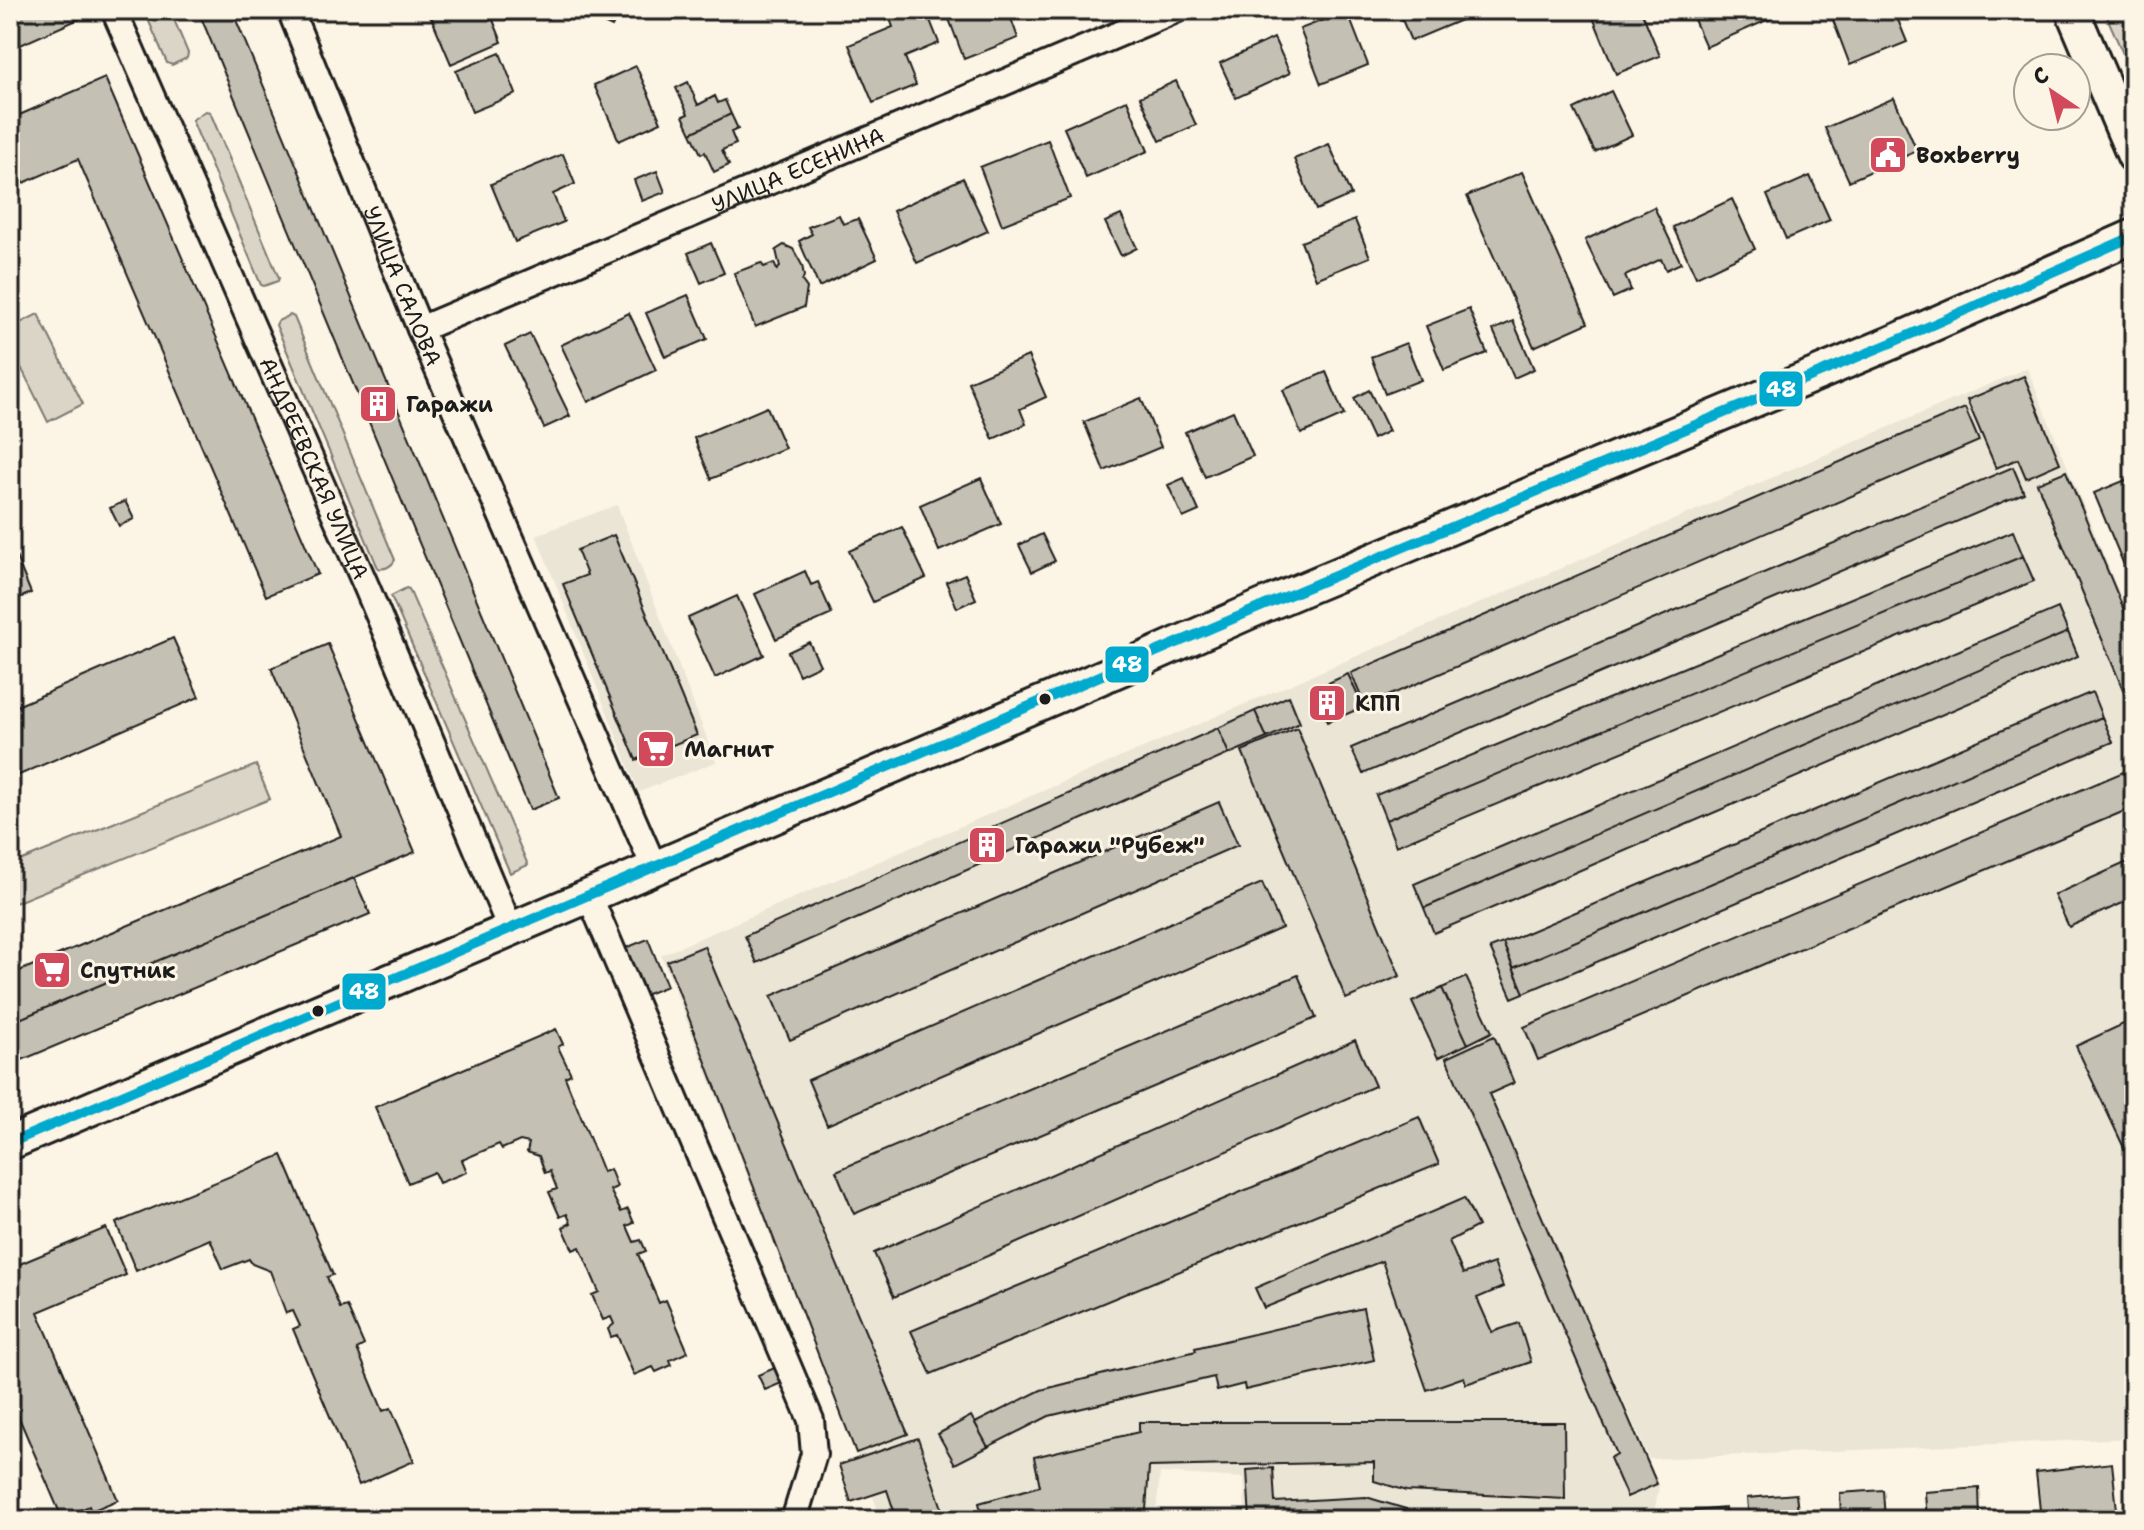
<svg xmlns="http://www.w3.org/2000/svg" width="2144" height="1530" viewBox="0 0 2144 1530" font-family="'Shantell Sans',sans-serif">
	<rect width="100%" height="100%" fill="#fcf5e5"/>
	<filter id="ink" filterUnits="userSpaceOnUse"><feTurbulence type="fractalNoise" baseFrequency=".0125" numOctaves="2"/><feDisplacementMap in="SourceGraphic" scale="16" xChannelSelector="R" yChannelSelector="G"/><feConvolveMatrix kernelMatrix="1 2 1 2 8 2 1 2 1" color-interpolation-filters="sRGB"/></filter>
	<g filter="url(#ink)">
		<path fill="#ebe5d6" d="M 2027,368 L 2134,629 L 2134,1438 L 1649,1459 L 1596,1339 L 1659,1486 L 1654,1514 L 1548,1520 L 1245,1520 L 1244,1478 L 1160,1473 L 1156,1514 L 1110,1520 L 882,1520 L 661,955 Z
			M 617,505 L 716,762 L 639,792 L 536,535 Z"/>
		<path fill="#dbd5c8" stroke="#7c7872" stroke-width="2" d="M 144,10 L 170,10 L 188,53 L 187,58 L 172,65 L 167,63 Z
			M 2104,10 L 2134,10 L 2134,79 Z
			M 205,111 L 210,112 L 279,278 L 278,281 L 264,286 L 261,285 L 192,120 Z
			M 38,314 L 83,404 L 48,422 L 10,345 L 10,328 Z
			M 290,315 L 294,317 L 395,560 C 392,566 385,570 378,568 L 276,325 L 278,321 Z
			M 406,588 L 409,589 L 528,865 L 510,873 L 391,596 Z
			M 256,765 L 270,799 L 10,905 L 10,865 Z"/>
		<path fill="#c4c0b3" stroke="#1c1c1c" stroke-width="2" d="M 10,10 L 75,10 L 79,19 L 16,47 L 10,33 Z
			M 198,10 L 232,10 L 559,798 L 530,810 Z
			M 433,10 L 489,10 L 502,42 L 451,64 L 429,12 Z
			M 575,10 L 620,10 L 612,27 Z
			M 904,10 L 926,10 L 939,43 L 905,57 L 916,85 L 873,103 L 849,45 L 893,27 L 889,16 Z
			M 1008,10 L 1018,38 L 964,59 L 946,11 Z
			M 1398,10 L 1485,10 L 1411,41 Z
			M 1590,10 L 1641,10 L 1660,56 L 1616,74 Z
			M 1703,10 L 1779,10 L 1781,14 L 1706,47 L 1692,15 Z
			M 1836,10 L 1894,10 L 1907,42 L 1850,65 L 1830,12 Z
			M 1347,11 L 1368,65 L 1321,84 L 1300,29 Z
			M 1274,38 L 1290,73 L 1236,98 L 1220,63 Z
			M 500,53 L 516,94 L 472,112 L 456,71 Z
			M 636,66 L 661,122 L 619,141 L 594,85 Z
			M 105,78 L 318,574 L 266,596 L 78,159 L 10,189 L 10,119 Z
			M 1176,81 L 1196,125 L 1160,141 L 1140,97 Z
			M 688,82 L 698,105 L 715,96 L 718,103 L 725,100 L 731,114 L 691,133 L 683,116 L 688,114 L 676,88 Z
			M 1611,91 L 1632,135 L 1595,152 L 1574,109 Z
			M 1894,98 L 1917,151 L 1849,181 L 1825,128 Z
			M 1127,100 L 1148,151 L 1086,178 L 1064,128 Z
			M 731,114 L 738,129 L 731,132 L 736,144 L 722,150 L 729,165 L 714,172 L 705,152 L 701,154 L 691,133 Z
			M 1048,140 L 1070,198 L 1002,225 L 980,167 Z
			M 1329,144 L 1351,195 L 1316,210 L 1294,159 Z
			M 563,154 L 575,184 L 553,194 L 564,222 L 515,242 L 491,184 Z
			M 657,171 L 665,192 L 642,201 L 634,180 Z
			M 1522,172 L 1588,323 L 1534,347 L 1467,196 Z
			M 1810,176 L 1830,220 L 1786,239 L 1767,195 Z
			M 963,178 L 988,231 L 917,263 L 893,211 Z
			M 1732,199 L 1755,249 L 1696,277 L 1673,227 Z
			M 1654,207 L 1681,263 L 1666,270 L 1661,259 L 1625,276 L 1631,290 L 1613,298 L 1585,240 Z
			M 839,215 L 843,224 L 858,219 L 877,259 L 819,287 L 799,241 L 812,234 L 808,227 Z
			M 1121,215 L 1137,248 L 1121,256 L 1105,222 Z
			M 1355,220 L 1370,257 L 1316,279 L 1301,242 Z
			M 711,243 L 724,273 L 701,283 L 688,253 Z
			M 784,245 L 793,249 L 802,265 L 804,276 L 802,281 L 807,288 L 804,307 L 755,327 L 734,273 L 761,263 L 764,267 L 774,263 L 777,270 L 780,267 L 776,250 Z
			M 688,295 L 707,339 L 665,357 L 646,313 Z
			M 1469,309 L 1487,353 L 1444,370 L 1426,326 Z
			M 629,313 L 656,370 L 588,402 L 561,345 Z
			M 1513,321 L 1534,369 L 1514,378 L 1493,330 Z
			M 530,334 L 570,416 L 544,428 L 505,346 Z
			M 1406,343 L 1421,380 L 1385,394 L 1371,357 Z
			M 1028,356 L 1046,397 L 1020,409 L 1026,424 L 993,439 L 968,382 Z
			M 1326,372 L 1344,415 L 1301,434 L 1283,390 Z
			M 2024,376 L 2060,463 L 2026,478 L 2018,459 L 1996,468 L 1967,400 Z
			M 1369,390 L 1389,431 L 1373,439 L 1354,398 Z
			M 1141,398 L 1161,447 L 1104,471 L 1084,422 Z
			M 767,407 L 785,448 L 711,479 L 694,438 Z
			M 1965,408 L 1979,441 L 1365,706 L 1351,673 Z
			M 1233,411 L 1253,456 L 1205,477 L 1185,432 Z
			M 2013,467 L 2024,493 L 1363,774 L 1351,748 Z
			M 2066,471 L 2134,634 L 2134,716 L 2037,483 Z
			M 2133,477 L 2134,479 L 2134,589 L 2094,493 Z
			M 981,478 L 1001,524 L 939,551 L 920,505 Z
			M 1184,478 L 1199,511 L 1183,518 L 1168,485 Z
			M 125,501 L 134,519 L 119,526 L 110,508 Z
			M 902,527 L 926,578 L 873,602 L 849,551 Z
			M 2013,531 L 2023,556 L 1386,820 L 1376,795 Z
			M 1042,534 L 1055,561 L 1032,572 L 1019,545 Z
			M 614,535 L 697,735 L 636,760 L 563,584 L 587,575 L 577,550 Z
			M 10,542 L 31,593 L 10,602 Z
			M 2023,556 L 2034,581 L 1396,846 L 1386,820 Z
			M 805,571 L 811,585 L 818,582 L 832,614 L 776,639 L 755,594 Z
			M 965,574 L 976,599 L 957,608 L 946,582 Z
			M 737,596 L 764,655 L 715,678 L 688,618 Z
			M 2058,608 L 2068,632 L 1424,908 L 1414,884 Z
			M 2068,632 L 2078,656 L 1434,933 L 1424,908 Z
			M 173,638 L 199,697 L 10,779 L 10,709 Z
			M 809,642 L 820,665 L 799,675 L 788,652 Z
			M 328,644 L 415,852 L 10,1023 L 10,975 L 341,836 L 271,668 Z
			M 1348,674 L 1363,707 L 1340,717 L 1326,684 Z
			M 1326,684 L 1340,717 L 1327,722 L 1313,690 Z
			M 2092,692 L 2102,717 L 1513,968 L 1503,943 Z
			M 1289,696 L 1300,723 L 1267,738 L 1255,711 Z
			M 1255,711 L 1267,738 L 1229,754 L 1218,728 Z
			M 2102,717 L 2113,742 L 1524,993 L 1513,968 Z
			M 1218,728 L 1229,754 L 757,963 L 745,936 Z
			M 1297,728 L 1400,976 L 1346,999 L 1242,751 Z
			M 2128,770 L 2134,786 L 2134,807 L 1538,1060 L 1524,1027 Z
			M 1219,802 L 1238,845 L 790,1040 L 771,996 Z
			M 2134,859 L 2134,898 L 2069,927 L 2054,895 Z
			M 354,878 L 370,914 L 10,1065 L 10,1023 Z
			M 1262,883 L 1282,928 L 827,1125 L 808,1080 Z
			M 648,939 L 667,986 L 642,996 L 623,949 Z
			M 1503,943 L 1524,993 L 1512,998 L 1490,948 Z
			M 704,946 L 908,1434 L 856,1453 L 667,961 Z
			M 1298,975 L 1316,1018 L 854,1214 L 836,1171 Z
			M 1466,977 L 1492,1032 L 1468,1044 L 1442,988 Z
			M 1442,988 L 1468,1044 L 1438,1058 L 1412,1002 Z
			M 2134,1019 L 2134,1169 L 2076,1046 Z
			M 556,1029 L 563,1044 L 558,1047 L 571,1074 L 565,1077 L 603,1172 L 610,1169 L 617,1187 L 610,1190 L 621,1212 L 628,1209 L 634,1223 L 627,1226 L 634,1242 L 641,1240 L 646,1251 L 638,1254 L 659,1303 L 666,1300 L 688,1352 L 670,1360 L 672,1365 L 656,1372 L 653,1367 L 634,1375 L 617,1335 L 611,1337 L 608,1329 L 614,1324 L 611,1317 L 603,1320 L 592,1295 L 599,1292 L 580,1247 L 573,1250 L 563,1227 L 571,1223 L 567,1214 L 560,1217 L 549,1192 L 557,1189 L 551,1174 L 550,1171 L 545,1173 L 539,1156 L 527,1152 L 529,1143 L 520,1141 L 502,1149 L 499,1144 L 462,1160 L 467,1172 L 439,1183 L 434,1172 L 408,1183 L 375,1107 Z
			M 1494,1036 L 1514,1083 L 1489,1094 L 1657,1484 L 1627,1497 L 1610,1458 L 1617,1454 L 1446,1058 Z
			M 1355,1040 L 1375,1086 L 894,1297 L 874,1253 Z
			M 1419,1117 L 1439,1164 L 931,1374 L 911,1331 Z
			M 282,1155 L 333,1275 L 327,1277 L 340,1308 L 347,1306 L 364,1345 L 357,1349 L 383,1411 L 391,1408 L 414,1461 L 359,1485 L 293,1329 L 300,1326 L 293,1311 L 286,1313 L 270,1271 L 252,1264 L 249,1259 L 223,1269 L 210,1239 L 136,1271 L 116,1223 Z
			M 1464,1198 L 1478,1226 L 1449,1241 L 1463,1274 L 1494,1263 L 1503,1287 L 1477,1298 L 1492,1332 L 1519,1323 L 1531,1362 L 1466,1384 L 1464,1377 L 1427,1390 L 1382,1261 L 1264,1308 L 1255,1288 Z
			M 106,1228 L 126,1275 L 38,1312 L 118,1500 L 91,1511 L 89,1506 L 62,1518 L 10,1397 L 10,1268 Z
			M 1363,1308 L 1374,1360 L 1245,1390 L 1244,1384 L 1217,1391 L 1214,1377 L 1049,1416 L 988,1447 L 975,1423 L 1041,1390 L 1196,1351 L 1195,1348 Z
			M 777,1367 L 784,1382 L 765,1390 L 758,1375 Z
			M 971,1416 L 988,1447 L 955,1464 L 938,1434 Z
			M 1139,1422 L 1564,1422 L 1565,1499 L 1407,1491 L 1374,1481 L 1374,1462 L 1149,1467 L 1146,1510 L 1082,1520 L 983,1520 L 979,1503 L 1040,1486 L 1034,1457 L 1139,1432 Z
			M 918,1438 L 946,1520 L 897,1520 L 887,1490 L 851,1502 L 839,1465 Z
			M 2112,1463 L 2118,1520 L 2041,1520 L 2036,1472 Z
			M 1273,1468 L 1275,1502 L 1366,1497 L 1406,1509 L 1405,1520 L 1250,1520 L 1247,1470 Z
			M 1979,1488 L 1980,1520 L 1927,1520 L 1925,1492 Z
			M 1883,1490 L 1885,1520 L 1841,1520 L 1840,1493 Z
			M 1796,1494 L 1799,1520 L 1749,1520 L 1747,1498 Z
			M 1725,1508 L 1726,1520 L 1674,1520 L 1674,1513 Z"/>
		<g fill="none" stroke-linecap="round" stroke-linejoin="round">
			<g stroke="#1c1c1c" stroke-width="30">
				<g id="street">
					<path id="s1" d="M 114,10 L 367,588 L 510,928"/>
					<path id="s2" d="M 290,10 L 420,329 L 654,867"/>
					<path id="s3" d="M 420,329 L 1176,10"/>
					<path d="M 589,895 L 811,1420 L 814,1454 L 794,1520"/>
				</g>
			</g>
			<g stroke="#1c1c1c" stroke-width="38">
				<path id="secondary" d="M 2072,10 L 2134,156
					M 10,1143 L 1123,668 L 1263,606 L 1891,343 L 2134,236"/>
			</g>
			<use href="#street" stroke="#fcf5e5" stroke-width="24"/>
			<use href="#secondary" stroke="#fcf5e5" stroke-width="32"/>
			<g stroke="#fcf5e5" stroke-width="16">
				<path id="bus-1" d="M 10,1143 L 1263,606 L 1891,343 L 2134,236"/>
			</g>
			<use href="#bus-1" stroke="#00a9ce" stroke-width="10"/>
		</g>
	</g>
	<defs>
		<g id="civic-square" transform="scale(2)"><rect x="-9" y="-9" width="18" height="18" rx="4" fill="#d1495b" stroke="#fcf5e5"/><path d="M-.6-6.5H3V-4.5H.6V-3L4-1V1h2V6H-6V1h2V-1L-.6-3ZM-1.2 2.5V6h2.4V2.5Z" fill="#fff"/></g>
		<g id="building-square" transform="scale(2)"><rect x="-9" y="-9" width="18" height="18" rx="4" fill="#d1495b" stroke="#fcf5e5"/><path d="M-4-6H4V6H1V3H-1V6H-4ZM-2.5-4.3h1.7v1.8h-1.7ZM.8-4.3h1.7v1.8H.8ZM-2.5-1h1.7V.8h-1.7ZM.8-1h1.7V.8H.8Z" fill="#fff"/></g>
		<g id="supermarket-square" transform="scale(2)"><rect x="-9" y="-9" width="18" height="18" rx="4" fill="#d1495b" stroke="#fcf5e5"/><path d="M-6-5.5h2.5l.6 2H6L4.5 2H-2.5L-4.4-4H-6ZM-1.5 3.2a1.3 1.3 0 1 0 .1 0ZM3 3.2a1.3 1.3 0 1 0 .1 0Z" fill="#fff"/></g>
	</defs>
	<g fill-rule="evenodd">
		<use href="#civic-square" x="1888" y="155"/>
		<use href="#building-square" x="378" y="404"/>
		<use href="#building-square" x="1327" y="703"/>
		<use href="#supermarket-square" x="656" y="749"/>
		<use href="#building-square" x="987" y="845"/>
		<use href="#supermarket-square" x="52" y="970"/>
	</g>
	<g fill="#1c1c1c" stroke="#fcf5e5" stroke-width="3">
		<circle cx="1045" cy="699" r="7"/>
		<circle cx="318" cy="1011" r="7"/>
	</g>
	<g text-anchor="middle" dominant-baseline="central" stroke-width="6" stroke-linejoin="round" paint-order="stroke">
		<g font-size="22" font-weight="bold" fill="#1c1c1c" stroke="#fcf5e5" text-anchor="start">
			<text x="1916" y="155">Boxberry</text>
			<text x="406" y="404">Гаражи</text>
			<text x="1355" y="703">КПП</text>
			<text x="684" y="749">Магнит</text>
			<text x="1015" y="845">Гаражи "Рубеж"</text>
			<text x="80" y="970">Спутник</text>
		</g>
		<g font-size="22" fill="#1c1c1c" stroke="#fcf5e5">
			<text stroke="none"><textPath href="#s3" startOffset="410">УЛИЦА ЕСЕНИНА</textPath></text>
			<text stroke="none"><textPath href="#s2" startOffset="298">УЛИЦА САЛОВА</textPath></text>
			<text stroke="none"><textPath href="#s1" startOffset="500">АНДРЕЕВСКАЯ УЛИЦА</textPath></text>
		</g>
	</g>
	<g stroke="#fcf5e5" stroke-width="3">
		<rect x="1758" y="370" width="46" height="38" rx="8" fill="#00a9ce"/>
		<rect x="1104" y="645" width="46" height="39" rx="8" fill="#00a9ce"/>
		<rect x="341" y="972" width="46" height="39" rx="8" fill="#00a9ce"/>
	</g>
	<g font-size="22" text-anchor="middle" font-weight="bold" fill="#fff">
		<text x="1781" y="397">48</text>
		<text x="1127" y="672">48</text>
		<text x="364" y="999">48</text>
	</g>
	<rect width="2144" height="1530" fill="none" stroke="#fcf5e5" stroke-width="40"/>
	<rect x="20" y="20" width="2104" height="1490" fill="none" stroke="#1c1c1c" stroke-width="3" filter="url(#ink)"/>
	<g transform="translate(2052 92) rotate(325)"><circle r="38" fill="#fcf5e5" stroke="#a29e95" stroke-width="2"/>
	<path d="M0-6L14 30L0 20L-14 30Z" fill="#d1495b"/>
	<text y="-12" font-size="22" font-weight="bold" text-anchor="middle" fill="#1c1c1c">С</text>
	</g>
</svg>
